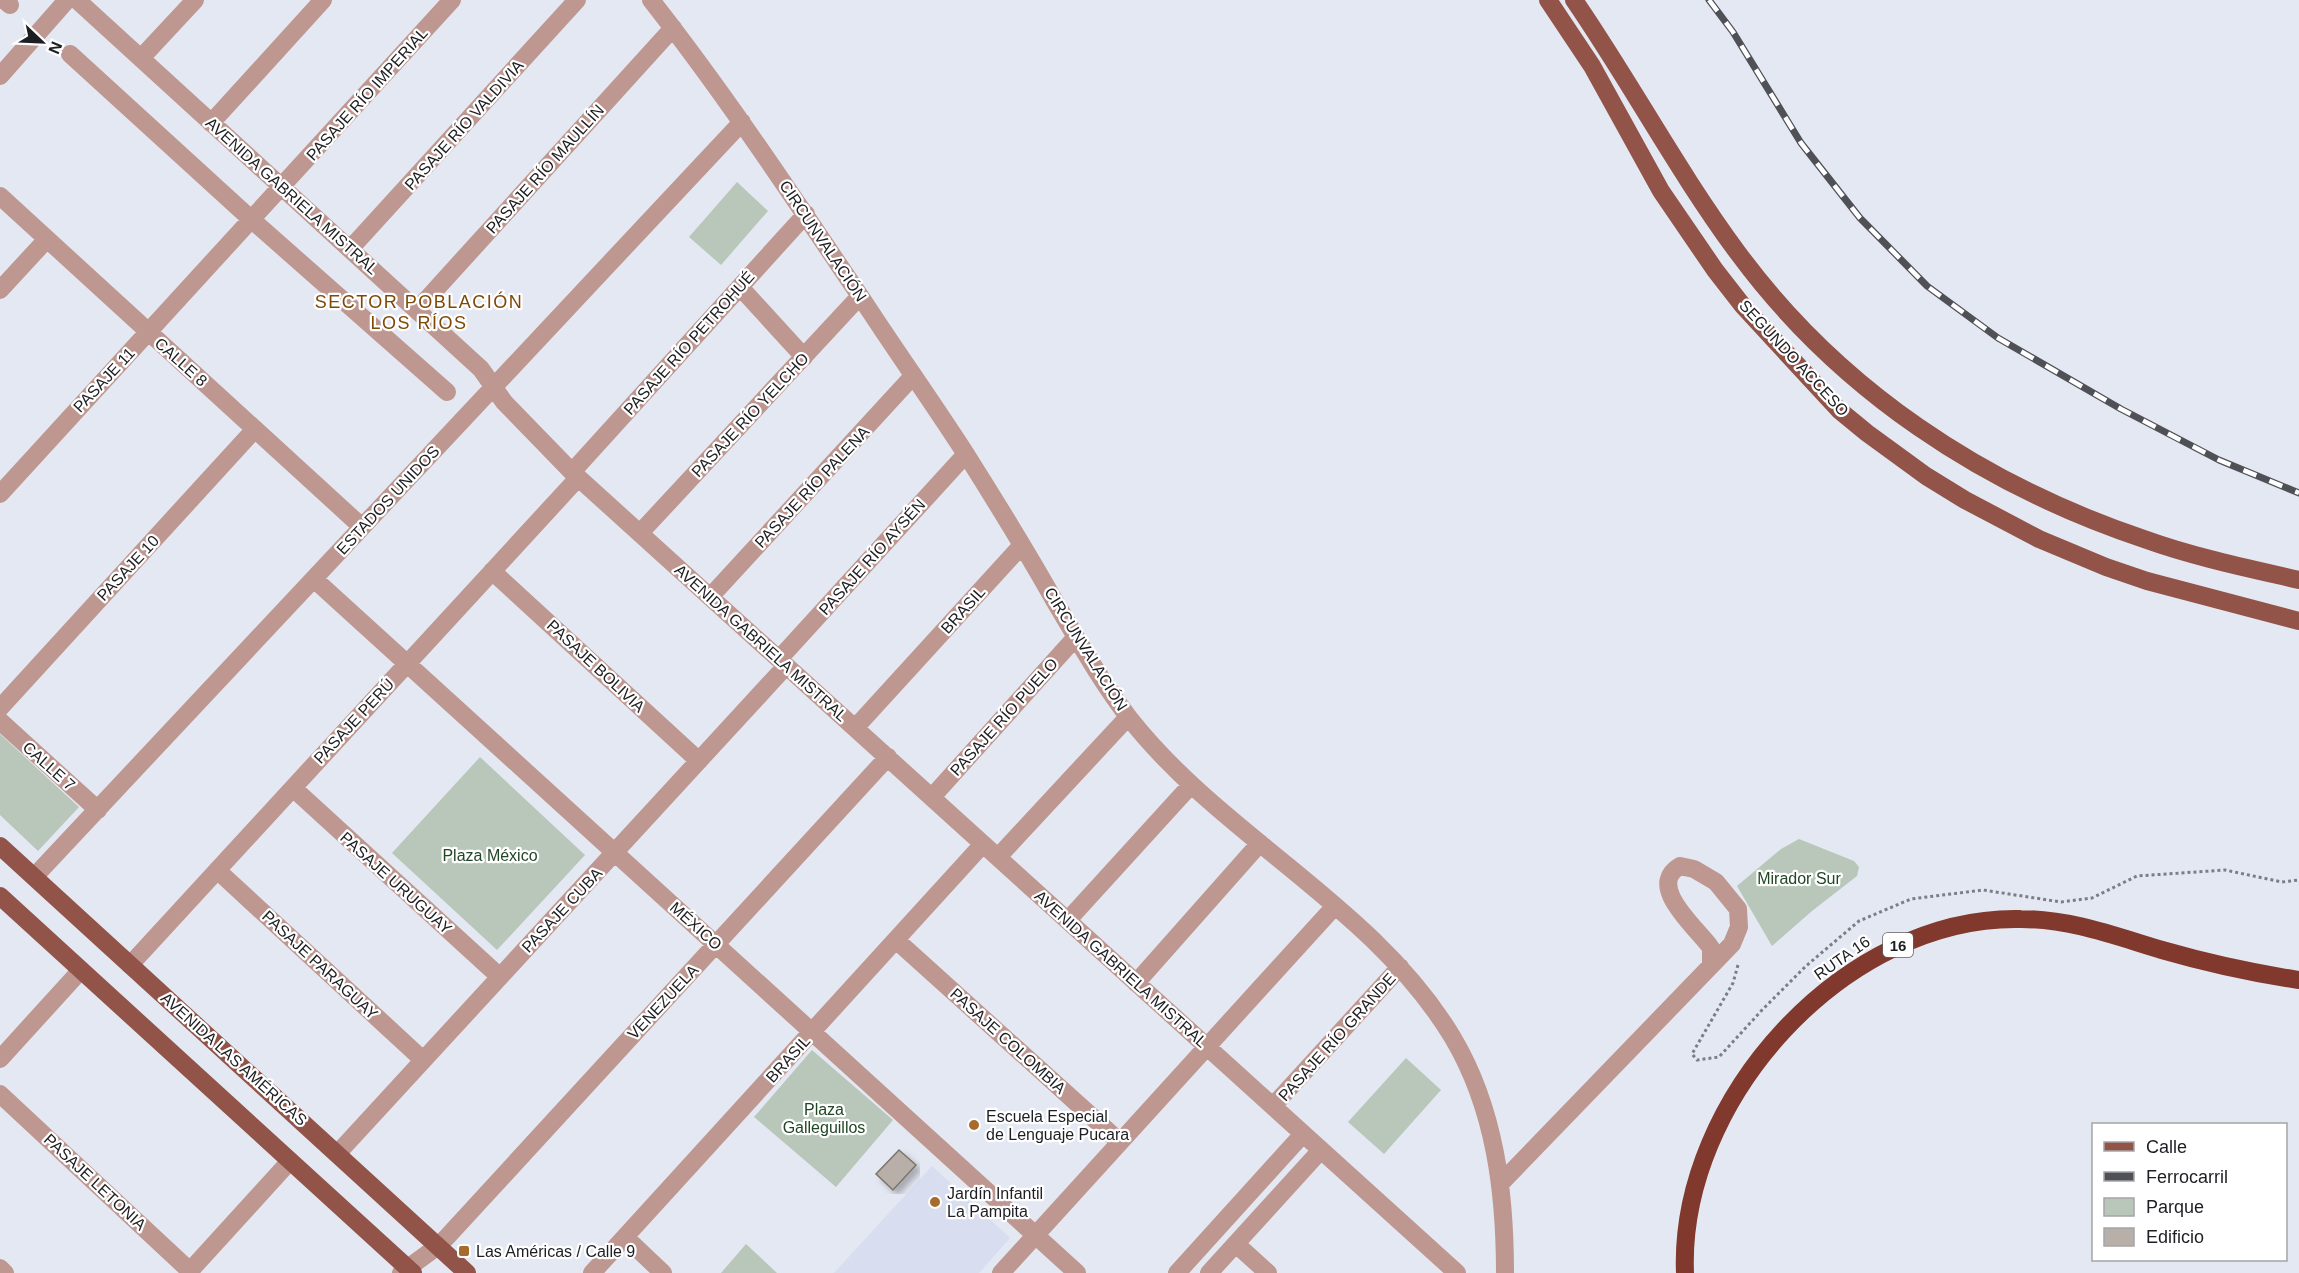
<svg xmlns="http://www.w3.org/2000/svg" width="2299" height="1273" viewBox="0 0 2299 1273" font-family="Arial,sans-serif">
	<defs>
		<filter id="shadow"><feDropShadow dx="5" dy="5" stdDeviation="3" flood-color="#0004"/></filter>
	</defs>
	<rect width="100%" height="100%" fill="#e4e8f2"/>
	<path fill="#d8def0" d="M 932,1166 L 1010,1238 L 979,1273 L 834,1273 Z"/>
	<path fill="#b8c7b9" d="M 737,182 L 768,211 L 721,265 L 689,237 Z
		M 0,734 L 79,807 L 38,851 L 0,815 Z
		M 480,757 L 585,855 L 497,950 L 392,853 Z
		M 1799,839 L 1854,861 L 1859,867 L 1857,876 L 1812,911 L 1772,946 L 1737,886 L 1781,849 Z
		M 812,1050 L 893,1120 L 836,1187 L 754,1117 Z
		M 1406,1058 L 1441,1090 L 1384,1154 L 1348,1122 Z
		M 746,1244 L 777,1273 L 721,1273 Z"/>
	<path fill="#b8b0a8" stroke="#7b736b" stroke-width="1.5" filter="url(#shadow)" d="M 899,1150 L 916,1165 L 893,1190 L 876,1174 Z"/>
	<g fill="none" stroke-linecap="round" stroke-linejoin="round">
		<path stroke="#7c7e85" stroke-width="3" stroke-dasharray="3 3" stroke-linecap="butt" d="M 1738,965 L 1733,983 L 1692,1054 L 1697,1060 L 1719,1057 L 1763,1009 L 1806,966 L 1859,921 L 1911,899 L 1983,890 L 2061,902 L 2092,898 L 2137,876 L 2225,870 L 2282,882 L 2299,880"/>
		<path stroke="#bd9790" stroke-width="18" d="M 4,0 L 10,5
			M 77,0 L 481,369 L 504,402 L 572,472 L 1457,1273
			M 651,0 C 727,97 795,200 864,302 C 898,354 935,406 969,459 C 998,505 1027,552 1054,600 C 1078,640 1101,682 1130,719 C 1224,838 1374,906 1453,1038 C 1495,1109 1505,1192 1505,1273
			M 70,54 L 252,220 L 447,392
			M 141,58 L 195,0
			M 0,76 L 67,0
			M 211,123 L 323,0
			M 0,196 L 362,527
			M 350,249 L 577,0
			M 740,287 L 804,357
			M 0,290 L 47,239
			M 417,310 L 673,28
			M 572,472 L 806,214
			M 0,494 L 452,0
			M 640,533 L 860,296
			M 492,571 L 699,761
			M 314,579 L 1077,1273
			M 710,597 L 913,376
			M 779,659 L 966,454
			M 0,708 L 255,429
			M 0,721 L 98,810
			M 855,728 L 1022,545
			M 293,788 L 500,977
			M 932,797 L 1076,637
			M 998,857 L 1128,717
			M 217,870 L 423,1060
			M 34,877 L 742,122
			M 1068,920 L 1191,785
			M 896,940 L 1120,1142
			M 130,965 L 578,478
			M 1136,983 L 1260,843
			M 0,1059 L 81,970
			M 0,1094 L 190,1271
			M 1273,1106 L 1400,967
			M 337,1154 L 786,666
			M 1500,1184 L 1732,944 L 1739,927 L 1738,909 L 1716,882 L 1694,869 L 1680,866 C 1645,886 1698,929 1711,948 L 1711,964
			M 625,1237 L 663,1273
			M 1236,1244 L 1268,1273
			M 0,1268 L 5,1273
			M 188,1273 L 290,1161
			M 401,1273 L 438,1246 L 447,1237 L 888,757
			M 592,1273 L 983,844
			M 1001,1273 L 1335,906
			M 1177,1273 L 1303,1134
			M 1209,1273 L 1321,1150"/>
		<path stroke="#925348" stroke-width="18" d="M 1548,0 L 1592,66 L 1661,191 L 1715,270 L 1743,306 L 1839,410 L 1867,433 L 1926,476 L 1965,500 L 2039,539 L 2106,567 L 2147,581 L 2299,621
			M 1574,0 C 1631,83 1678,172 1738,253 C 1839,390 1983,485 2144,539 C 2194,557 2247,568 2299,580
			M 0,846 L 467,1273
			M 0,896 L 413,1273"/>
		<path stroke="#81392e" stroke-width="18" d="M 1685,1273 C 1678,1100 1845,915 2021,919 C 2071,919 2115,936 2162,950 C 2207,963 2253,973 2299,980"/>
		<g stroke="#4f5157" stroke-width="7">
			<path id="rail" d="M 1709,0 L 1733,32 L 1801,143 L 1860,218 L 1927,286 L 1998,338 L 2121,409 L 2219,460 L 2299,493"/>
		</g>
		<use href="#rail" stroke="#fff" stroke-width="4.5" stroke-dasharray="14" stroke-linecap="butt"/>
	</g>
	<g fill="#a66b2d" stroke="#fff" stroke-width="2">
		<circle cx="974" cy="1125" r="6"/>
		<circle cx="935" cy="1202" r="6"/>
		<rect x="458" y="1245" width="12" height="12" rx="3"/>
	</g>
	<g text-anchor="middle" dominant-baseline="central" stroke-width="4.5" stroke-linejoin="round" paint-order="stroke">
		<rect fill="#fff" stroke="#616264" stroke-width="1.5" x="1883" y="933" width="30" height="24" rx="4.5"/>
		<g font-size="15" font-weight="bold" fill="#1d1e22">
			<text x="1898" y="945">16</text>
		</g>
		<g font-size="16" fill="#1d1e22" stroke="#fff">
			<text transform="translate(367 94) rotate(-48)">PASAJE RÍO IMPERIAL</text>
			<text transform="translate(464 125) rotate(-48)">PASAJE RÍO VALDIVIA</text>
			<text transform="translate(545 169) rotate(-48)">PASAJE RÍO MAULLÍN</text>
			<text transform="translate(292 196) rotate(42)">AVENIDA GABRIELA MISTRAL</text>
			<text transform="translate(823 241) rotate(56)">CIRCUNVALACIÓN</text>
			<text transform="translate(689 343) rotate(-48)">PASAJE RÍO PETROHUÉ</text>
			<text transform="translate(1794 358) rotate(47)">SEGUNDO ACCESO</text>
			<text transform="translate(181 362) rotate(42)">CALLE 8</text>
			<text transform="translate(104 380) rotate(-47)">PASAJE 11</text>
			<text transform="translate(750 415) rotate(-47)">PASAJE RÍO YELCHO</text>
			<text transform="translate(812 487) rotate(-47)">PASAJE RÍO PALENA</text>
			<text transform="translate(388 500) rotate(-47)">ESTADOS UNIDOS</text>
			<text transform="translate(872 557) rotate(-48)">PASAJE RÍO AYSÉN</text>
			<text transform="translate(128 568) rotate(-47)">PASAJE 10</text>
			<text transform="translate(963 610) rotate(-48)">BRASIL</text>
			<text transform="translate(761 643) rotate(42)">AVENIDA GABRIELA MISTRAL</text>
			<text transform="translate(1086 649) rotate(58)">CIRCUNVALACIÓN</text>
			<text transform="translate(596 666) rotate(43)">PASAJE BOLIVIA</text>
			<text transform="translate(1004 717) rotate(-48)">PASAJE RÍO PUELO</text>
			<text transform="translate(354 721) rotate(-47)">PASAJE PERÚ</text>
			<text transform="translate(49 766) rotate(42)">CALLE 7</text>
			<text transform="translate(396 883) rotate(42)">PASAJE URUGUAY</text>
			<text transform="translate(562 910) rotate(-47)">PASAJE CUBA</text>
			<text transform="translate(696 926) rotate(42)">MÉXICO</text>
			<text transform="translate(1842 958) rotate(-35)">RUTA 16</text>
			<text transform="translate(320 965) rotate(43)">PASAJE PARAGUAY</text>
			<text transform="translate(1121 969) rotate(42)">AVENIDA GABRIELA MISTRAL</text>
			<text transform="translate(663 1002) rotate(-47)">VENEZUELA</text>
			<text transform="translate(1337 1037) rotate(-48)">PASAJE RÍO GRANDE</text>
			<text transform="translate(1008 1041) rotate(42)">PASAJE COLOMBIA</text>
			<text transform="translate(234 1059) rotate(42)">AVENIDA LAS AMÉRICAS</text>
			<text transform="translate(788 1059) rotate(-48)">BRASIL</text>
			<text transform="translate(95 1182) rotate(43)">PASAJE LETONIA</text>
		</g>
		<g font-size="16" fill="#204624" stroke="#fff">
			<text x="490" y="855">Plaza México</text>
			<text x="1799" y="878">Mirador Sur</text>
			<text x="824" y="1109">Plaza<tspan x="824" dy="18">Galleguillos</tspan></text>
		</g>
		<g font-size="16" fill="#1d1e22" stroke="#fff" text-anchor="start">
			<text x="986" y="1116">Escuela Especial<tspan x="986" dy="18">de Lenguaje Pucara</tspan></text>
			<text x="947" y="1193">Jardín Infantil<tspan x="947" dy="18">La Pampita</tspan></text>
			<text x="476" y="1251">Las Américas / Calle 9</text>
		</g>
		<g font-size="18" letter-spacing="1.5" fill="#7d4907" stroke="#fff">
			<text x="419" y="302">SECTOR POBLACIÓN<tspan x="419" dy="21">LOS RÍOS</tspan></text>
		</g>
	</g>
	<rect x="2092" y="1123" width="195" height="138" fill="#ffffff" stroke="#a5a5a7" stroke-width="1.5"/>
	<rect x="2104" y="1142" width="30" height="9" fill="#925348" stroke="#a5a5a7" stroke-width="1.5"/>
	<text x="2146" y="1153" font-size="18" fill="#1d1e22">Calle</text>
	<rect x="2104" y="1172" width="30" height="9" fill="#4f5157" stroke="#a5a5a7" stroke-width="1.5"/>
	<text x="2146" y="1183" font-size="18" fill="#1d1e22">Ferrocarril</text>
	<rect x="2104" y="1198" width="30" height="18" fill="#b8c7b9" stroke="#a5a5a7" stroke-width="1.5"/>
	<text x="2146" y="1213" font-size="18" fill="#1d1e22">Parque</text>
	<rect x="2104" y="1228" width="30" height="18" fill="#b8b0a8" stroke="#a5a5a7" stroke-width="1.5"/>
	<text x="2146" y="1243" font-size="18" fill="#1d1e22">Edificio</text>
	<g transform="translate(42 42) rotate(113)" stroke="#ffffff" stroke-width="4.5" paint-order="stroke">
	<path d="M0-4.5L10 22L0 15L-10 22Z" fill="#1d1e22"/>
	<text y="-9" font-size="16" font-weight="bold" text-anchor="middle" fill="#1d1e22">N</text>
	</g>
</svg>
